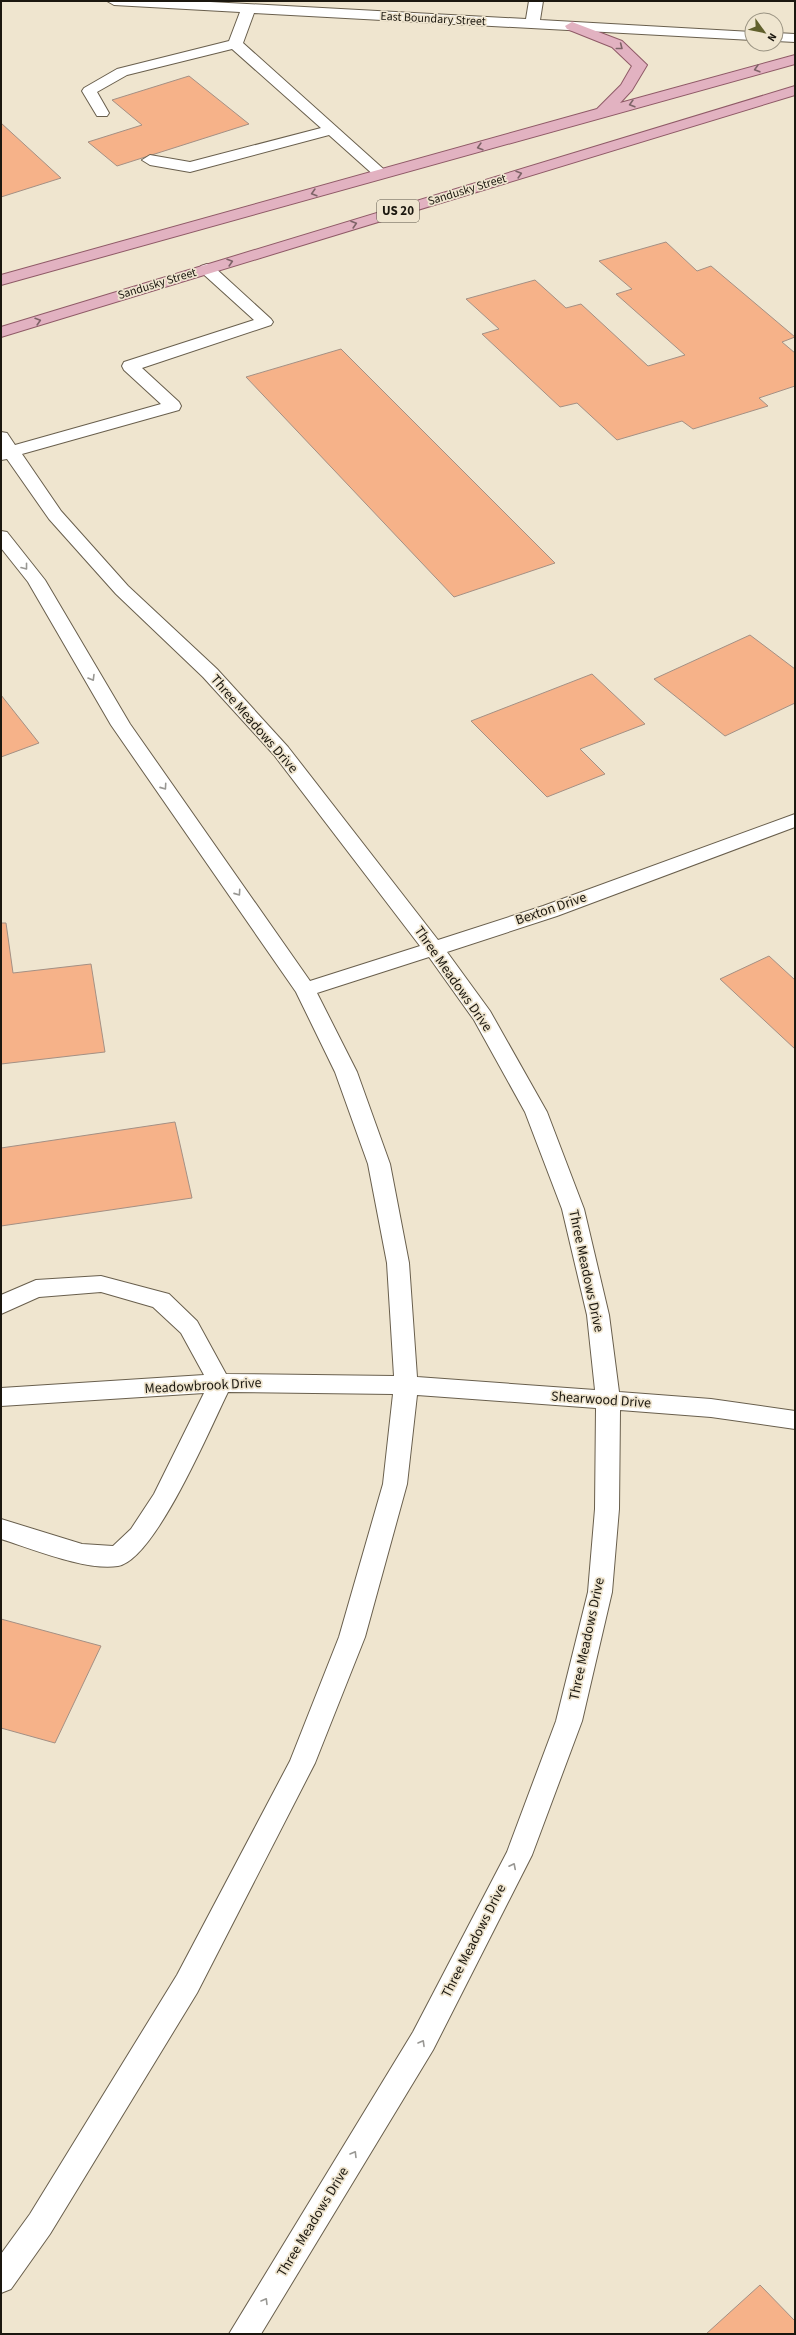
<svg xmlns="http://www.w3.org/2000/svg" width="796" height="2335" viewBox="0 0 796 2335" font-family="'Source Sans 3',sans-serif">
	<rect width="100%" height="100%" fill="#efe5cf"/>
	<path fill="#f6b289" stroke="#a49084" d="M 189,76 L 249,124 L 117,166 L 88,142 L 142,125 L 112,100 Z
		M 1,123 L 61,178 L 1,197 Z
		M 666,242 L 697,271 L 711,266 L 795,337 L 782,342 L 795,353 L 795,386 L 759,398 L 768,406 L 693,429 L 682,421 L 617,440 L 577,403 L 560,407 L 482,334 L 499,329 L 466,299 L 535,280 L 566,308 L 581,304 L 648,366 L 685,355 L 616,294 L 632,289 L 599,261 Z
		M 341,349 L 555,563 L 454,597 L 246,377 Z
		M 750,635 L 795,669 L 795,703 L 725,736 L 654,679 Z
		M 592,674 L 645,724 L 580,749 L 605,774 L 547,797 L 471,721 Z
		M 1,695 L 39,743 L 1,757 Z
		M 1,923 L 6,923 L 13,973 L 91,964 L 105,1052 L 1,1064 Z
		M 769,956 L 795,980 L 795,1049 L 720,979 Z
		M 175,1122 L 192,1198 L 1,1226 L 1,1148 Z
		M 1,1619 L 101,1646 L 55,1743 L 1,1728 Z
		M 760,2285 L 795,2321 L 795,2334 L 706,2334 Z"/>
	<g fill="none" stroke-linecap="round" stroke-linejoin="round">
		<g stroke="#695f4d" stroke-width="2">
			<path id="minor" d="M 107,1 L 192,1 L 526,19 L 529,1 L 543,1 L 540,20 L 752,32 L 752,40 L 254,13 L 243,43 L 389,174 L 386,177 L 376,177 L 329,135 L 190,172 L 150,165 L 142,160 L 150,155 L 190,162 L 321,128 L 232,49 L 127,75 L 97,92 L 109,113 L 107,116 L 97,116 L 82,91 L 84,88 L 117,69 L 229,41 L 240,12 L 114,5 Z
				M 776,33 L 795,34 L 795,42 L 776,41 Z
				M 207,264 L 213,266 L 271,319 L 273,322 L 271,325 L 142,368 L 179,402 L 181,406 L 179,410 L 22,454 L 61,511 L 128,586 L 217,669 L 288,747 L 438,940 L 543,906 L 795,814 L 795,827 L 557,916 L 447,952 L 490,1011 L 547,1112 L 584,1209 L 609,1315 L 619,1392 L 711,1399 L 795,1411 L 795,1429 L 711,1417 L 620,1410 L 619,1509 L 612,1592 L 582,1721 L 532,1855 L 433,2050 L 261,2334 L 229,2334 L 413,2032 L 507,1852 L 556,1721 L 588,1592 L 595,1509 L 596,1408 L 417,1395 L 407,1484 L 365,1637 L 315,1763 L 197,1993 L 50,2234 L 11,2289 L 1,2293 L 1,2254 L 30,2214 L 177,1975 L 290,1761 L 339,1637 L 383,1484 L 393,1394 L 228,1392 C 211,1426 155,1560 118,1566 C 85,1571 33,1549 1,1539 L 1,1519 L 82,1544 L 113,1546 L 131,1529 L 154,1494 L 204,1393 L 1,1406 L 1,1388 L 204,1375 L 181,1333 L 153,1307 L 101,1292 L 39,1297 L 1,1314 L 1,1295 L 36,1280 L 101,1276 L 169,1294 L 197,1321 L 226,1374 L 394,1376 L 387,1263 L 368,1164 L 335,1072 L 296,992 L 111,725 L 28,582 L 1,548 L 1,531 L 7,532 L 45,580 L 130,724 L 310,981 L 420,946 L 274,755 L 203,677 L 116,594 L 49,519 L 7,459 L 1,460 L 1,432 L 7,433 L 15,445 L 161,404 L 124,370 L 122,366 L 124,362 L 254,320 L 201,272 L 199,269 L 201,266 ZM 429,957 L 474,1020 L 525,1112 L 562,1209 L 587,1315 L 595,1390 L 417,1377 L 409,1263 L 390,1164 L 357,1072 L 317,993 Z"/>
		</g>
		<g stroke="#8f5a67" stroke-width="2">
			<path id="major" d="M 572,22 L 622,41 L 647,65 L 632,90 L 620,103 L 795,55 L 795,64 L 1,285 L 1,275 L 597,109 L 621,85 L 632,66 L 612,47 L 567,29 L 565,26 Z
				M 795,86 L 795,95 L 1,337 L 1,327 Z"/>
		</g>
		<use href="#minor" fill="#fff" fill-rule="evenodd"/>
		<use href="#major" fill="#e2b2c1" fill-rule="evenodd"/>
	</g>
	<defs><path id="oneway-chevron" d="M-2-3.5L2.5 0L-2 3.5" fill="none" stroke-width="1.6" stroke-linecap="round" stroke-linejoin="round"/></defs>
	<g stroke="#7e6468">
		<use href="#oneway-chevron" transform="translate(620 47) rotate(38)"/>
		<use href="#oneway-chevron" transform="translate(757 69) rotate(164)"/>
		<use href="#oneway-chevron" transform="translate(632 104) rotate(164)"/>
		<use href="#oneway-chevron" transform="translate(480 147) rotate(164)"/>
		<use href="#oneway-chevron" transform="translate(519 174) rotate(-17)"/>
		<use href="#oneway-chevron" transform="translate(314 193) rotate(164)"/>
		<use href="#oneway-chevron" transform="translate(354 224) rotate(-17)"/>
		<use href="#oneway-chevron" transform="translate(230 262) rotate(-17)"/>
		<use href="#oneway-chevron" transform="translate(38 321) rotate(-17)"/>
	</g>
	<g stroke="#989793">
		<use href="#oneway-chevron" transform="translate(25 567) rotate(52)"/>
		<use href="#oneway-chevron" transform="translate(92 678) rotate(59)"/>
		<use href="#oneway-chevron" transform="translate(164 787) rotate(55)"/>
		<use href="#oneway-chevron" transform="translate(238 893) rotate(55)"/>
		<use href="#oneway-chevron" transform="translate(513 1866) rotate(-63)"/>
		<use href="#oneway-chevron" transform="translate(422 2043) rotate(-60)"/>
		<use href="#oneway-chevron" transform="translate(354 2154) rotate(-59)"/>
		<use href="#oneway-chevron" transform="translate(265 2301) rotate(-59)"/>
	</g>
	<g text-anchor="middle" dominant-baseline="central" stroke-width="3.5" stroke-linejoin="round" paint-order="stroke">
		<g font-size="12" fill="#1b170f" stroke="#efe5cf">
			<text transform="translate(433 19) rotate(3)">East Boundary Street</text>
			<text transform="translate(467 190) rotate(-17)">Sandusky Street</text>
			<text transform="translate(157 284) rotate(-17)">Sandusky Street</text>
		</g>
		<rect fill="#efe5cf" stroke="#5b5549" stroke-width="1" x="377" y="200" width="42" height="22" rx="3"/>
		<g font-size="13" font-weight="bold" fill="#1b170f">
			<text x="398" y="211">US 20</text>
		</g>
		<g font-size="14" fill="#1b170f" stroke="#efe5cf">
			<text transform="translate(254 724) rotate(49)">Three Meadows Drive</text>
			<text transform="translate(551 909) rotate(-19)">Bexton Drive</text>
			<text transform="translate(453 979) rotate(55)">Three Meadows Drive</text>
			<text transform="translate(586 1271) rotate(78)">Three Meadows Drive</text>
			<text transform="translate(203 1386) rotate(-3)">Meadowbrook Drive</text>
			<text transform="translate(601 1400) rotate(4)">Shearwood Drive</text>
			<text transform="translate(587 1639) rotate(-78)">Three Meadows Drive</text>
			<text transform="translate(474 1941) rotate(-63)">Three Meadows Drive</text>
			<text transform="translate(313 2222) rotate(-59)">Three Meadows Drive</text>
		</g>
	</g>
	<rect width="796" height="2335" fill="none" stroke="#1b170f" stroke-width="4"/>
	<g transform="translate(764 32) rotate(123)"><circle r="19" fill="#efe5cf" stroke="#9a9382"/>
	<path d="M0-3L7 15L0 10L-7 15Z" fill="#61602c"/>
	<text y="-6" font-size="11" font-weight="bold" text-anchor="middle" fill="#1b170f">N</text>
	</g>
</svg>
